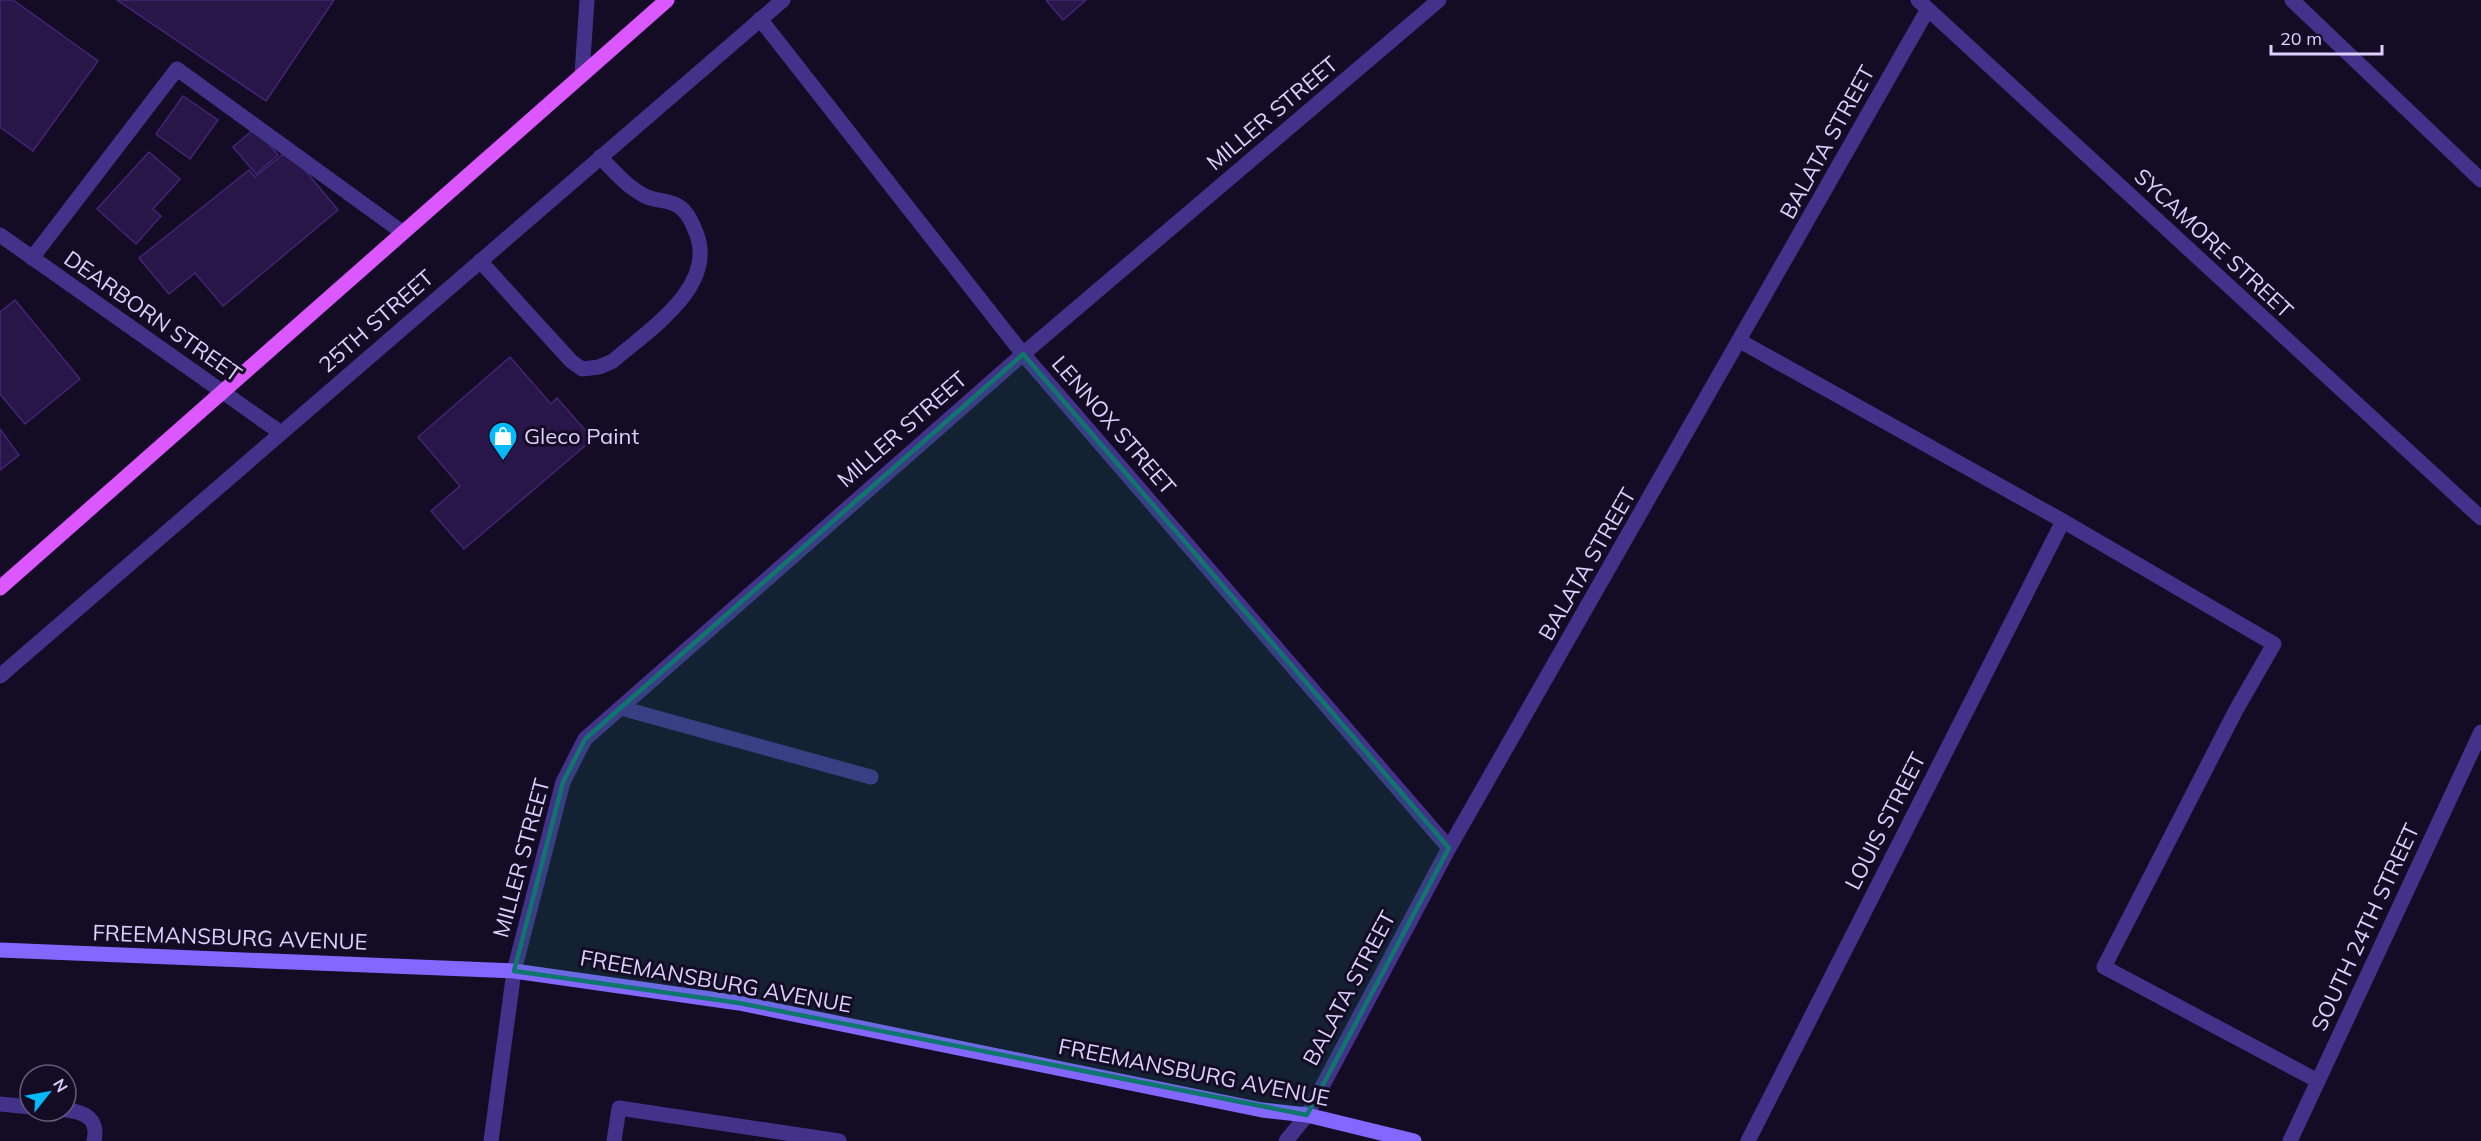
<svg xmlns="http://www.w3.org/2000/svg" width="2481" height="1141" viewBox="0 0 2481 1141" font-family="Mulish,sans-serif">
	<rect width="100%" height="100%" fill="#140c25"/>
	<path fill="#281648" stroke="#422676" stroke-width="1.5" d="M 0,0 L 13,0 L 98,61 L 33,151 L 0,127 Z
		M 117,0 L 334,0 L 266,101 Z
		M 1046,0 L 1086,0 L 1063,20 Z
		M 183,96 L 218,120 L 190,159 L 156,134 Z
		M 255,128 L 278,155 L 256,174 L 233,147 Z
		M 288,150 L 338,210 L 223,306 L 195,273 L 169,294 L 139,258 L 249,170 L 255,177 Z
		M 149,152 L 180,179 L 153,209 L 161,216 L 136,244 L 97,209 Z
		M 15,300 L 80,379 L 25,424 L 0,394 L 0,312 Z
		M 510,357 L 551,404 L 557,398 L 593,439 L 464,549 L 431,511 L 460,486 L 418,437 Z
		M 0,429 L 19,455 L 0,470 Z"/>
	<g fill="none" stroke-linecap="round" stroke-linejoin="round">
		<path stroke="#433289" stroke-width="15" d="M 2292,0 L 2481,180
			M 582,74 L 587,0
			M 32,258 L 177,69 L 402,232
			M 480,261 L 571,361 L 582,369 L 599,367 L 613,361 C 647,331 716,288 697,235 C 693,225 689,214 680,207 C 669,199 657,202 645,196 C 627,187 614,171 600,157
			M 1740,341 L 2063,521 L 2274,644 L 2236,710 L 2104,967 L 2318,1081
			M 621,708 L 871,777
			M 0,1104 L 30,1107
			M 66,1110 C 85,1112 99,1119 94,1141
			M 491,1141 L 514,971
			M 614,1141 L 619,1108 L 839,1141"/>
		<path stroke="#433289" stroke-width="15" d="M 1918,0 L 2481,518
			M 760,19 L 1023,354 L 1449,848
			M 0,235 L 281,433
			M 0,676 L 783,0
			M 514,971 L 563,782 L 585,739 L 1023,354 L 1439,0
			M 1286,1141 L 1307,1115 L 1449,848 L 1928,9
			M 1748,1141 L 2063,521
			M 2290,1141 L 2481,732"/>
		<path stroke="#8367ff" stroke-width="15" d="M 0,950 L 514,971 L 739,1003 L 1262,1110 L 1307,1115 L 1414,1141"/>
		<path stroke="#db57ff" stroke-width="15" d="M 0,588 L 667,0"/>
	</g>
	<path fill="#0f766e" fill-opacity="0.2" stroke="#0f766e" stroke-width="4.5" stroke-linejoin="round" d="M 1023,354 L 1449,848 L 1307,1115 L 739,1003 L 514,971 L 563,782 L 585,739 Z"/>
	<defs>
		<g id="shop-pin" transform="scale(1.5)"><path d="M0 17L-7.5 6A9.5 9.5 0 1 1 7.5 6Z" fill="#00bafb" stroke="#140c25"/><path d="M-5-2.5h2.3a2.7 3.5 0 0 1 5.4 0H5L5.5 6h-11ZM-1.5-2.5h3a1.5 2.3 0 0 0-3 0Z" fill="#fff"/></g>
	</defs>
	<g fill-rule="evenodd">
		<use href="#shop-pin" x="503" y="436"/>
	</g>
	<g text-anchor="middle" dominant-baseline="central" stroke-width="6" stroke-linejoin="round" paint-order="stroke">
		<g font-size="22" fill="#ddd0ff" stroke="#140c25">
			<text transform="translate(1272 113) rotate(-40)">MILLER STREET</text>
			<text transform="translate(1827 142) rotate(-61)">BALATA STREET</text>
			<text transform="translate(2214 243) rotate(43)">SYCAMORE STREET</text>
			<text transform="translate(153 316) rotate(35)">DEARBORN STREET</text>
			<text transform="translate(376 321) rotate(-41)">25TH STREET</text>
			<text transform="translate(1114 425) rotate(49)">LENNOX STREET</text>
			<text transform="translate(902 429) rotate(-41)">MILLER STREET</text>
			<text transform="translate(1587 564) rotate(-60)">BALATA STREET</text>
			<text transform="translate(1885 821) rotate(-63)">LOUIS STREET</text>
			<text transform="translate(521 858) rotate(-75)">MILLER STREET</text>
			<text transform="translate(2365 927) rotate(-65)">SOUTH 24TH STREET</text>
			<text transform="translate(230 937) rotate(2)">FREEMANSBURG AVENUE</text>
			<text transform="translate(716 981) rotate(10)">FREEMANSBURG AVENUE</text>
			<text transform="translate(1349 988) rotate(-62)">BALATA STREET</text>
			<text transform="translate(1194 1072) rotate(11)">FREEMANSBURG AVENUE</text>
		</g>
		<g font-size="22" fill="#ddd0ff" stroke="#140c25" text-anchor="start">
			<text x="524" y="436">Gleco Paint</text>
		</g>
	</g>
	<g transform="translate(48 1093) rotate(59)"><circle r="28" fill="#140c25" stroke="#645a7c" stroke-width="1.5"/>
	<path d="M0-4.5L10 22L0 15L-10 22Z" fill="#00bafb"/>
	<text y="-9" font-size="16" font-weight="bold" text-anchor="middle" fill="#ddd0ff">N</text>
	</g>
	<path d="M2271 45v9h111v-9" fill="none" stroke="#ddd0ff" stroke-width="3"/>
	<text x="2280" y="45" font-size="18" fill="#ddd0ff" stroke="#140c25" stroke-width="4.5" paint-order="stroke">20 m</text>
</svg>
